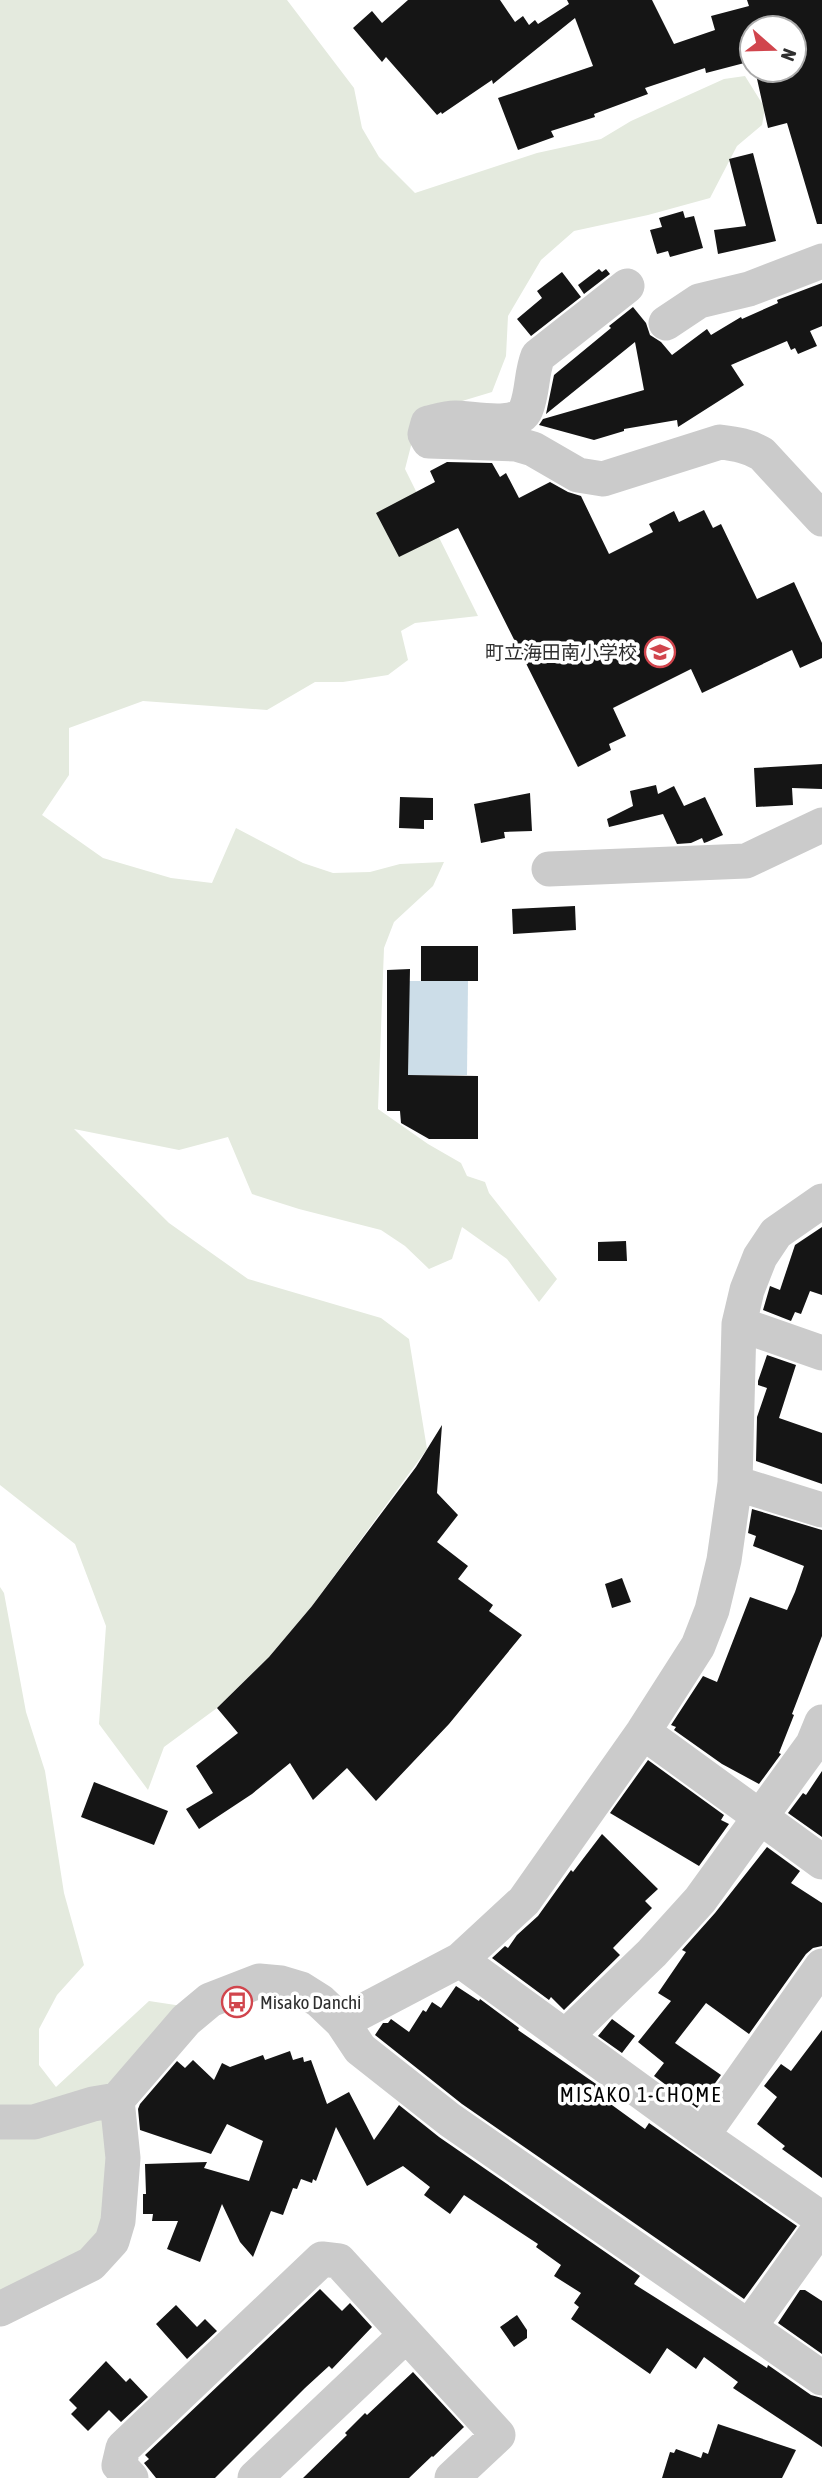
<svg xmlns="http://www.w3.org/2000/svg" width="822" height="2478" viewBox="0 0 822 2478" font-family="'Asap Condensed','Noto Sans JP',sans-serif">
	<rect width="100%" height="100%" fill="#fff"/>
	<path fill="#e4eade" d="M 0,0 L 287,0 L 354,88 L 362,128 L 379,157 L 415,193 L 537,153 L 601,139 L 631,121 L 724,79 L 745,76 L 765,108 L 762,125 L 737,146 L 710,198 L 648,215 L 574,231 L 541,260 L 508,316 L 506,356 L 492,392 L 429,411 L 413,438 L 405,469 L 478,616 L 415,623 L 401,631 L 408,660 L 388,675 L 343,682 L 315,682 L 267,710 L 143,701 L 69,728 L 69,775 L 42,815 L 103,858 L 171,878 L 212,883 L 236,828 L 303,863 L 333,873 L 370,872 L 400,864 L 444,862 L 433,886 L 394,922 L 384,948 L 378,1109 L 428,1144 L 461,1163 L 467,1176 L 485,1182 L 489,1193 L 557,1279 L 539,1302 L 507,1259 L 462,1227 L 452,1259 L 429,1269 L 405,1246 L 381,1230 L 299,1209 L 252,1194 L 228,1137 L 179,1150 L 74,1129 L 169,1223 L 248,1279 L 381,1318 L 409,1339 L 427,1449 L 312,1606 L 269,1657 L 217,1708 L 164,1747 L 148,1790 L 99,1724 L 106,1626 L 75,1544 L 0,1485 Z
		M 0,1587 L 4,1593 L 26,1712 L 45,1771 L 64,1893 L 84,1965 L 57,1995 L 39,2029 L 39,2065 L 56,2087 L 149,2001 L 182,2006 L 140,2065 L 108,2225 L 86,2256 L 0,2300 Z"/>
	<path fill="#ccdde8" d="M 409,981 L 468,981 L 467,1075 L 408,1075 Z"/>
	<path fill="#151515" d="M 408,0 L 500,0 L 515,22 L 523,16 L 529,25 L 535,20 L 538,24 L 569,4 L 567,0 L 652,0 L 674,44 L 715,30 L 711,16 L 749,6 L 747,0 L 822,0 L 822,224 L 817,224 L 787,123 L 768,128 L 755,70 L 794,70 L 794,28 L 752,28 L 752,61 L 706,73 L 705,68 L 645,88 L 648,94 L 594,114 L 595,117 L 551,131 L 554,137 L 518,150 L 498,98 L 593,66 L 575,18 L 493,84 L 492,80 L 442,114 L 441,112 L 437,115 L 386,57 L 382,62 L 353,28 L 372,11 L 382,23 Z
		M 753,153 L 776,241 L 718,254 L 714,230 L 746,226 L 729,159 Z
		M 683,211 L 685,218 L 694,216 L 703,248 L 670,257 L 668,251 L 657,254 L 650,230 L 662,227 L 659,218 Z
		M 599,269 L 602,272 L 606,269 L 610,274 L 584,294 L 578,285 Z
		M 562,272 L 581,297 L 531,336 L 517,319 L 542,298 L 537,291 Z
		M 822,283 L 822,326 L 810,331 L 817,346 L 798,354 L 795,348 L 791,350 L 787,341 L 731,365 L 744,385 L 678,427 L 677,420 L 624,429 L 624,431 L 594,440 L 539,425 L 543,419 L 644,390 L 635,342 L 546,414 L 554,375 L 611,328 L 609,326 L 633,307 L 646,323 L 650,335 L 661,342 L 672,355 L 707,329 L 711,335 L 741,317 L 742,319 L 778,303 L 777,300 Z
		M 447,462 L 492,463 L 500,477 L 506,473 L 519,498 L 550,482 L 568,492 L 581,496 L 609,554 L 653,532 L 649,524 L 674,511 L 679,522 L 704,510 L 713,528 L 721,524 L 757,599 L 794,582 L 822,643 L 822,658 L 800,668 L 792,650 L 702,693 L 691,669 L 613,708 L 626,736 L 609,744 L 611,750 L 578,767 L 458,528 L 399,557 L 376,513 L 435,482 L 430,471 Z
		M 822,764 L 822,789 L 792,788 L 793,805 L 756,807 L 754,768 Z
		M 656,785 L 658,794 L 674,786 L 684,806 L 705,797 L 723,835 L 707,842 L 704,843 L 702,838 L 691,843 L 677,844 L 663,814 L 609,827 L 607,819 L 633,806 L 630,791 Z
		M 530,793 L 532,831 L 504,832 L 505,838 L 481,843 L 474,804 Z
		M 400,797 L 433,798 L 433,820 L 424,820 L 424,829 L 399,828 Z
		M 575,906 L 576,930 L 513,934 L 512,909 Z
		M 421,946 L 478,946 L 478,981 L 421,981 Z
		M 410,969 L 408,1075 L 478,1076 L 478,1139 L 429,1139 L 401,1123 L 400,1111 L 387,1111 L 387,970 Z
		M 822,1227 L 822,1295 L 810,1291 L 801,1314 L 795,1312 L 791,1321 L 763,1310 L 770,1286 L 780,1290 L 795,1245 Z
		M 626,1241 L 627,1261 L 598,1261 L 598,1242 Z
		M 767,1355 L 796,1365 L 779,1418 L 822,1433 L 822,1484 L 756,1461 L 757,1417 L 767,1388 L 758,1385 L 758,1381 Z
		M 442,1425 L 437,1493 L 458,1515 L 437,1542 L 468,1566 L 458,1579 L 493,1605 L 489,1611 L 522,1635 L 449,1724 L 376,1801 L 347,1768 L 313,1800 L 290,1763 L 252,1794 L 199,1829 L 186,1809 L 213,1793 L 196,1766 L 238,1733 L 217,1708 L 269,1657 L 312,1606 L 416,1467 Z
		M 752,1509 L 822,1530 L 822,1636 L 792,1714 L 794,1715 L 779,1753 L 781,1754 L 759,1784 L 722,1764 L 674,1730 L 676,1727 L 671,1725 L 703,1676 L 717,1682 L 750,1597 L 787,1610 L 795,1592 L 804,1566 L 753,1546 L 756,1536 L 748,1533 Z
		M 622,1578 L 631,1602 L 612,1608 L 605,1584 Z
		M 648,1760 L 724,1815 L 721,1820 L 729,1824 L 699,1866 L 610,1813 Z
		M 822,1771 L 822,1837 L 788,1813 L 803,1793 L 806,1795 Z
		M 94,1782 L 168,1811 L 154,1845 L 81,1817 Z
		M 602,1834 L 658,1889 L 645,1901 L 652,1908 L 613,1948 L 620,1955 L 564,2010 L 551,1997 L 549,2000 L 492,1958 L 505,1946 L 508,1948 L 517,1935 L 538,1916 L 571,1870 L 573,1872 Z
		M 767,1847 L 800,1871 L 791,1883 L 822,1903 L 822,1946 L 813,1948 L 806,1954 L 749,2034 L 706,2003 L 675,2043 L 721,2075 L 697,2108 L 654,2076 L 664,2063 L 638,2042 L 671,2001 L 658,1993 L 686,1952 L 682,1950 L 715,1913 Z
		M 456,1986 L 479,2001 L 480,1999 L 519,2028 L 518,2030 L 599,2086 L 594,2092 L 645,2129 L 649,2123 L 797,2226 L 744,2299 L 462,2104 L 375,2035 L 383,2023 L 388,2023 L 391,2019 L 409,2032 L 423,2010 L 426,2012 L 432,2002 L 441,2008 Z
		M 612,2019 L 635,2036 L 622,2053 L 598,2036 Z
		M 822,2030 L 822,2178 L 782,2149 L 785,2146 L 757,2124 L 777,2097 L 764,2086 L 781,2064 L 791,2071 Z
		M 290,2051 L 293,2060 L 303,2057 L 304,2062 L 311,2060 L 327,2104 L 349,2092 L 374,2140 L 399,2105 L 439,2137 L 640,2276 L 634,2284 L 767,2368 L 768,2365 L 811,2395 L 822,2398 L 822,2447 L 733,2388 L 738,2382 L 704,2357 L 696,2369 L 667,2348 L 650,2374 L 571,2319 L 579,2307 L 574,2303 L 581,2293 L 554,2276 L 561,2265 L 536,2247 L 538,2244 L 464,2195 L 450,2214 L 424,2195 L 430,2187 L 403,2166 L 367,2186 L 336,2127 L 316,2181 L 313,2179 L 312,2183 L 301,2179 L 297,2189 L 293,2188 L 283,2215 L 271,2211 L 253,2257 L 240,2242 L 222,2204 L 200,2262 L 167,2249 L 178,2221 L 152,2221 L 153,2214 L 143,2214 L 143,2194 L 146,2194 L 145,2164 L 207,2162 L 204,2168 L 249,2181 L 263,2141 L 227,2124 L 211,2154 L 140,2130 L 138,2109 L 140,2104 L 177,2061 L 185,2068 L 193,2060 L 214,2080 L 222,2063 L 230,2067 L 263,2055 L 265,2060 Z
		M 320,2289 L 342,2311 L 350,2303 L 372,2327 L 332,2369 L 329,2366 L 305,2388 L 215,2478 L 156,2478 L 144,2463 L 149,2459 L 145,2455 Z
		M 800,2290 L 805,2290 L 822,2301 L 822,2354 L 778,2323 Z
		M 176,2305 L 197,2327 L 205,2319 L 217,2331 L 187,2359 L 156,2324 Z
		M 517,2315 L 527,2330 L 527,2338 L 514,2347 L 500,2327 Z
		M 106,2361 L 126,2382 L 130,2378 L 148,2397 L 121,2422 L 109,2410 L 88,2431 L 71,2414 L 77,2408 L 69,2400 Z
		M 413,2372 L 464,2427 L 433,2457 L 432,2456 L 409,2478 L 303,2478 L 347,2435 L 345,2433 L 365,2413 L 367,2415 Z
		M 718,2424 L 796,2450 L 782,2478 L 662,2478 L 670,2452 L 674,2453 L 676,2449 L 701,2458 L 703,2452 L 708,2454 Z"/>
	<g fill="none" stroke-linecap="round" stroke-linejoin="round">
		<path stroke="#cbcbcb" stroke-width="35" d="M 627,286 L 538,356 C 531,373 533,392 526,409 C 518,429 473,418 455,418 C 446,418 437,421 428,423 L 425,434 L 429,441 L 516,444 L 533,449 L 578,475 L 603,479 L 720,442 C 736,444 749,446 762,454 L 822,519
			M 666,323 L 699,301 L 749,289 L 822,261
			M 549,869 L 746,861 L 822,825
			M 739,1324 L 822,1353
			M 735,1483 L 822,1510
			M 643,1732 L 822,1862
			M 460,1960 L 702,2136 L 822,2219
			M 342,2022 L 460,1960 L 524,1901 L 643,1732 L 698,1646 L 712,1610 L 724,1560 L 735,1483 L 739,1324 L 747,1290 L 760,1257 L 776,1233 L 822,1201
			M 566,2036 L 652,1953 L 700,1900 L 813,1744 L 822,1722
			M 0,2122 L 34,2122 L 93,2104 L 117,2100 L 186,2020 L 210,2000 L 259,1981 L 281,1983 L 301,1989 L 320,2001 L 342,2022 L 360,2049 L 450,2120 L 822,2378
			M 702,2136 L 822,1966
			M 0,2309 L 91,2264 L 112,2241 L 118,2221 L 123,2158 L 117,2100
			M 749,2327 L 822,2225
			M 131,2478 L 119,2465 L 123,2448 L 322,2259 L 339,2261 L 498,2435 L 452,2478
			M 255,2478 L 406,2335"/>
	</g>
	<defs>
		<g id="school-ring" transform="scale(1.575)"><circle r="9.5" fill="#fff" stroke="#d1454d" stroke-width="1.5"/><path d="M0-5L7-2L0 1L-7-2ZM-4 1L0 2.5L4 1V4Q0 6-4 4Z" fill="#d1454d"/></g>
		<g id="bus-ring" transform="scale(1.575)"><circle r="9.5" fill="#fff" stroke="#d1454d" stroke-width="1.5"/><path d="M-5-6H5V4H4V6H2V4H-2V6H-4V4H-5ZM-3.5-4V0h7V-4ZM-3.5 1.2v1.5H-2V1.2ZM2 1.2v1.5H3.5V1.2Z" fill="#d1454d"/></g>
	</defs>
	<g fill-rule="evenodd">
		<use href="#school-ring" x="660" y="652"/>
		<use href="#bus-ring" x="237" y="2002"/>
	</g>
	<g text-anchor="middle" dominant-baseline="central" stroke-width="7" stroke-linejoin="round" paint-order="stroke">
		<g font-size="19" fill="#2e2e2e" stroke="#fff" text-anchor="end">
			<text x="637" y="652">町立海田南小学校</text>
			<text x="260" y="2002" text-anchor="start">Misako Danchi</text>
		</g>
		<g font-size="21" letter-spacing="2" fill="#000" stroke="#fff">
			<text x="641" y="2094">MISAKO 1-CHOME</text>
		</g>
	</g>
	<g transform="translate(773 49) rotate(110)"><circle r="33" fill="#ffffff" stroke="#ababab" stroke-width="2"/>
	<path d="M0-5L12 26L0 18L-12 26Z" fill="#d1454d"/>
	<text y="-10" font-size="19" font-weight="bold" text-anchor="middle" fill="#2e2e2e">N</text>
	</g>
</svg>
